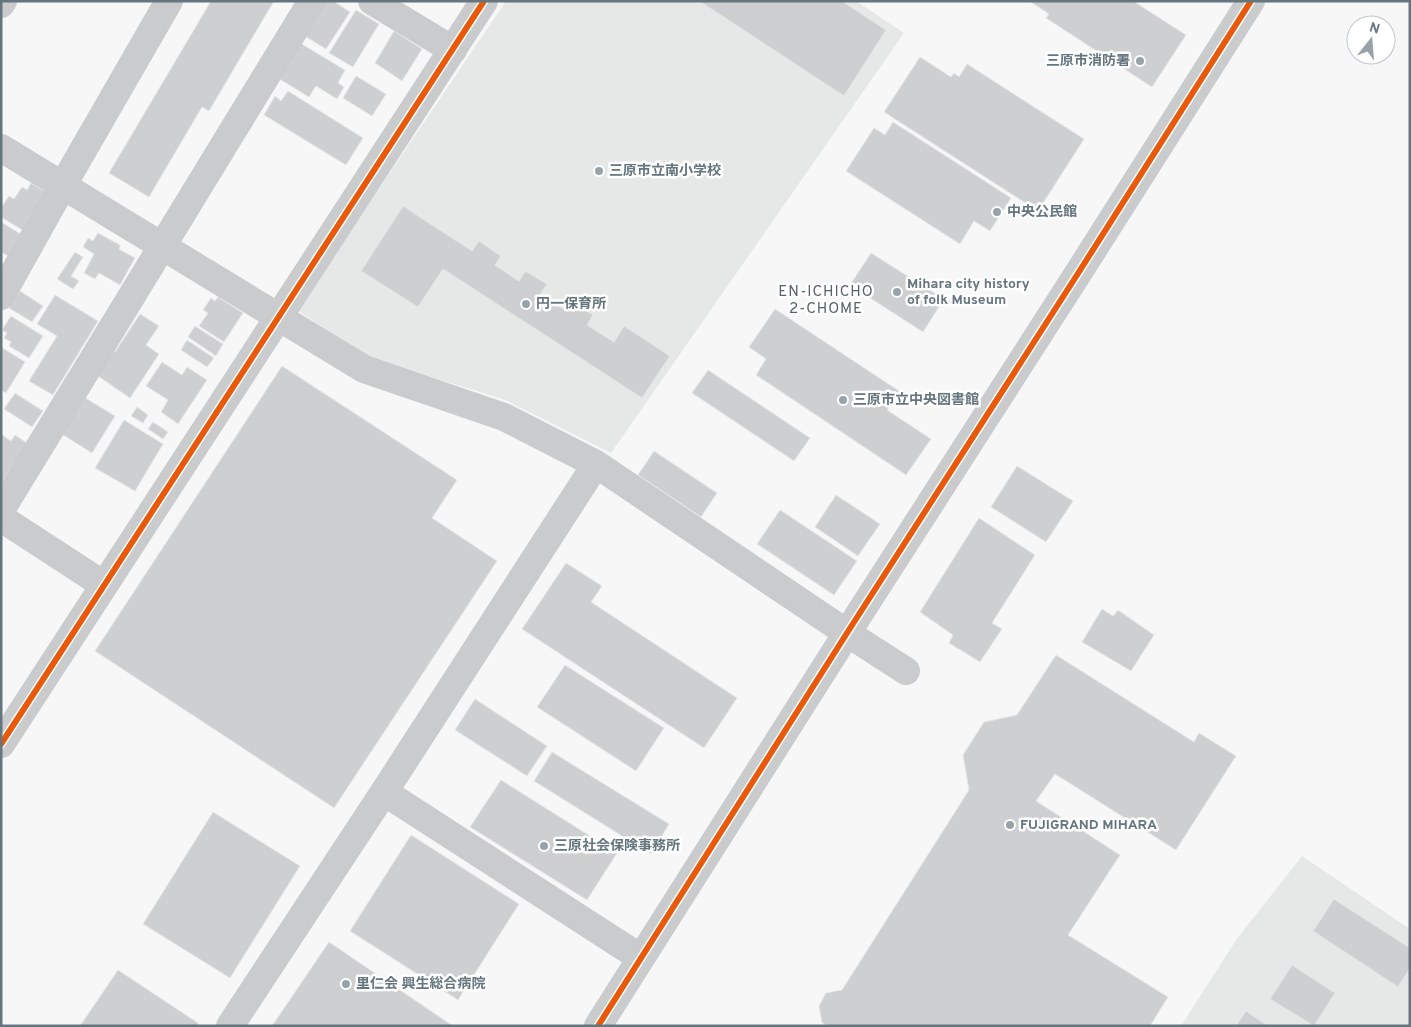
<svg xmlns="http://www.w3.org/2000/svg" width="1411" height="1027" viewBox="0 0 1411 1027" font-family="Overpass,'Noto Sans JP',sans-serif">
	<rect width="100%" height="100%" fill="#f7f7f7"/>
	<path fill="#e6e8e7" d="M 506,1 L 856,1 L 904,33 L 611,453 L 503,399 L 369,358 L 297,310 Z
		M 1302,856 L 1410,929 L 1410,1026 L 1181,1026 L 1236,940 Z"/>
	<path fill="#cecfd0" stroke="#e6e6e6" d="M 211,1 L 274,1 L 209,111 L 202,107 L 149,197 L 109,173 Z
		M 324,1 L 333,1 L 350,12 L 326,49 L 303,35 Z
		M 699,1 L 842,1 L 886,30 L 844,96 Z
		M 1032,1 L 1133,1 L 1186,35 L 1152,87 L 1046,18 L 1049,14 L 1031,2 Z
		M 356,10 L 379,24 L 353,67 L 329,53 Z
		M 394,31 L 422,49 L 402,81 L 375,63 Z
		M 300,43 L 345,70 L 338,83 L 344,87 L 337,99 L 316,86 L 309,97 L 278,78 Z
		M 920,57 L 951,77 L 954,73 L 959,77 L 967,64 L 1084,139 L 1038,211 L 884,112 Z
		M 356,76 L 386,94 L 372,116 L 343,98 Z
		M 288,91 L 363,138 L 346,165 L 264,115 L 275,96 L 281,101 Z
		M 893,122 L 1011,198 L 990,231 L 974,221 L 960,244 L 846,171 L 874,128 L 885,135 Z
		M 31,183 L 48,193 L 24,231 L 1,217 L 1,208 L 9,196 L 14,199 L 22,187 L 27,190 Z
		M 403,206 L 472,251 L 479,241 L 501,256 L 495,265 L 519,281 L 525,271 L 547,284 L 540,295 L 565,310 L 571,301 L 593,315 L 587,325 L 614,342 L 624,326 L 670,356 L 642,398 L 443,269 L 418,307 L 361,271 Z
		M 1,222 L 24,236 L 10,257 L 1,252 Z
		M 98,233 L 120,245 L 119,249 L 135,258 L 120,285 L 99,273 L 95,279 L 84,273 L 94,254 L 83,247 L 88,238 L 93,241 Z
		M 75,252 L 83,257 L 71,276 L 79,281 L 73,289 L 57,279 Z
		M 871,253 L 944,299 L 923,332 L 850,285 Z
		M 20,291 L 43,306 L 32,322 L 9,308 Z
		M 55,295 L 98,321 L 53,395 L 29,381 L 57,336 L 37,324 Z
		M 218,297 L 243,313 L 224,342 L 199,326 L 208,313 L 203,310 L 211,298 L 215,301 Z
		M 775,309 L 899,391 L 887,410 L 931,439 L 906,475 L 756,375 L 766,359 L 749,347 Z
		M 140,314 L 159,326 L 146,345 L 159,354 L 130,398 L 95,374 L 111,350 L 115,352 Z
		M 11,316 L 43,336 L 29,358 L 9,346 L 11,342 L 4,338 L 7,333 L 2,330 Z
		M 195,326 L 223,344 L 216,356 L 188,337 Z
		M 187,340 L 214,358 L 207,367 L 181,350 Z
		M 1,347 L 25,362 L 6,393 L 1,390 Z
		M 162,362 L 182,375 L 187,367 L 207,380 L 178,424 L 161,412 L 168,400 L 146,386 Z
		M 282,366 L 457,480 L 432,518 L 497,561 L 334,808 L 95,651 Z
		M 708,370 L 810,438 L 794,461 L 692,393 Z
		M 15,393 L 43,411 L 32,427 L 4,409 Z
		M 82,396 L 115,416 L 92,453 L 60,433 Z
		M 137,407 L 148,415 L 143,423 L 131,416 Z
		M 124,420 L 163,444 L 135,491 L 95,468 Z
		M 153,422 L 168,432 L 163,439 L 148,429 Z
		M 1,434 L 11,441 L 15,435 L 27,443 L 1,483 Z
		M 654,451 L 717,493 L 701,517 L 638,475 Z
		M 1017,466 L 1073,501 L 1046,542 L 991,507 Z
		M 836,495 L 880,524 L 858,556 L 815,527 Z
		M 780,510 L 857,561 L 834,595 L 757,544 Z
		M 979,518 L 1035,555 L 992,623 L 1002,629 L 980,662 L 949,643 L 953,635 L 920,612 Z
		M 566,563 L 602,586 L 591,602 L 737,698 L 704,748 L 522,629 Z
		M 1102,609 L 1113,616 L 1118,610 L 1154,635 L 1131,671 L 1082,642 Z
		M 1056,655 L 1194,742 L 1199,733 L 1236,756 L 1176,850 L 1055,774 L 1036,801 L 1120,855 L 1068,935 L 1168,997 L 1150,1026 L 829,1026 L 822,1023 L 819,1006 L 826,993 L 842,990 L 969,790 L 963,755 L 984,722 L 1017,715 Z
		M 565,665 L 664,728 L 636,771 L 537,707 Z
		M 475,699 L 547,746 L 527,776 L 455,730 Z
		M 552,752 L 669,824 L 651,854 L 534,781 Z
		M 501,780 L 617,853 L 587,900 L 470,827 Z
		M 213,812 L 300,866 L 230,978 L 143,924 Z
		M 411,835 L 519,904 L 458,1000 L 350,931 Z
		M 1334,899 L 1410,948 L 1410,968 L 1398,987 L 1313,931 Z
		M 329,942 L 453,1026 L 272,1026 Z
		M 1292,965 L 1335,993 L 1314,1026 L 1270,999 Z
		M 118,970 L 198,1023 L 197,1026 L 80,1026 Z
		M 1246,1011 L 1268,1026 L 1236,1026 Z"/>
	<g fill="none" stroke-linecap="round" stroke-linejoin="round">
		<path stroke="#cacbcc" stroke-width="28" d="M 372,1 L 453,50
			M 1,4 L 3,1
			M 1,148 L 364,369 L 504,417 L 596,464
			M 1,296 L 63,185 L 169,1
			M 1,510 L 312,1
			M 1,518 L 104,585
			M 1,744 L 484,1
			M 384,792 L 641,958
			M 230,1026 L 384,792 L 596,464 L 847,633 L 906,671
			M 598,1026 L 847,633 L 1077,275 L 1251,1"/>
		<g stroke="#fff" stroke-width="9">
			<path id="cycleway" d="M 1,744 L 484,1
				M 598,1026 L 847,633 L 1077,275 L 1251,1"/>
		</g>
		<use href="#cycleway" stroke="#e8590c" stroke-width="6"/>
	</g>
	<g fill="#98a3a9" stroke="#fff" stroke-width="2">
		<circle cx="1140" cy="61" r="5"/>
		<circle cx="599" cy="171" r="5"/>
		<circle cx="997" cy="212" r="5"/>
		<circle cx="897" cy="292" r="5"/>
		<circle cx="526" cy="304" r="5"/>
		<circle cx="843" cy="400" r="5"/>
		<circle cx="1010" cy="825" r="5"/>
		<circle cx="544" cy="846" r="5"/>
		<circle cx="346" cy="984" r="5"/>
	</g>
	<g text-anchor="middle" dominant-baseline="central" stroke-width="5" stroke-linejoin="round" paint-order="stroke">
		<g font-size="14" font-weight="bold" fill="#65767f" stroke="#fff" text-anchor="start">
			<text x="1130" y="61" text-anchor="end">三原市消防署</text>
			<text x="609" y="171">三原市立南小学校</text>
			<text x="1007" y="212">中央公民館</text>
			<text x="907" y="284">Mihara city history<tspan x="907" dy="16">of folk Museum</tspan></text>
			<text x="536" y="304">円一保育所</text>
			<text x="853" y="400">三原市立中央図書館</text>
			<text x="1020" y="825">FUJIGRAND MIHARA</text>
			<text x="554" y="846">三原社会保険事務所</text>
			<text x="356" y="984">里仁会 興生総合病院</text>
		</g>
		<g font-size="15" letter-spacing="1" fill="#56646a" stroke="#fff">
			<text x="826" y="292">EN-ICHICHO<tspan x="826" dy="17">2-CHOME</tspan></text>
		</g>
	</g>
	<rect width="1411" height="1027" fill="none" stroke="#65767f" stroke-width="5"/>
	<g transform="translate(1371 40) rotate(17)"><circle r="24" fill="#ffffff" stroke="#c1c8cc"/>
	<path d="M0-4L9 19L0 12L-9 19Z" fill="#98a3a9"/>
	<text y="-8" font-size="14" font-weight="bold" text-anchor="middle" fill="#65767f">N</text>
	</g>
</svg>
